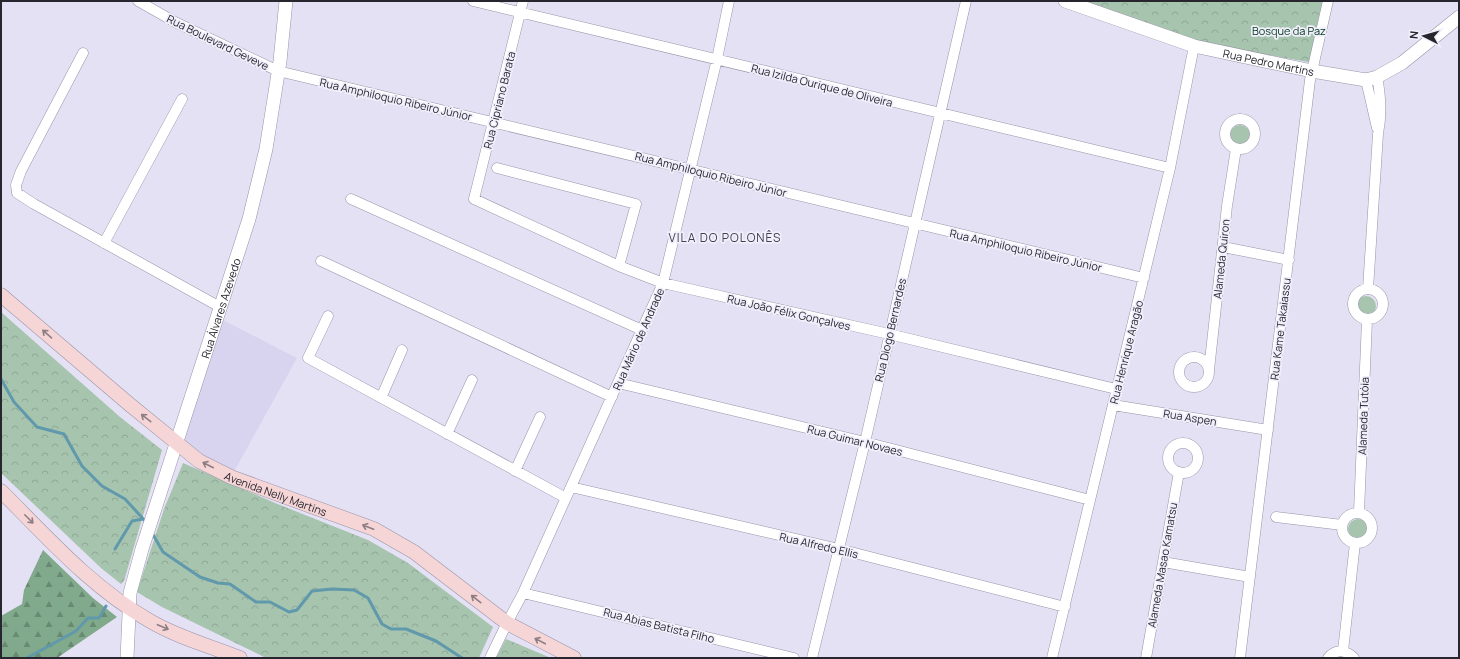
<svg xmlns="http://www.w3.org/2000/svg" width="1460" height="659" viewBox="0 0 1460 659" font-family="Manrope,sans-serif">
	<defs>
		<pattern id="forest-firs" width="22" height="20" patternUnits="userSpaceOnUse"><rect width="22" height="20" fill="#80aa8b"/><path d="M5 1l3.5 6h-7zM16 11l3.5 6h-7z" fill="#698a72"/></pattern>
		<pattern id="park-crowns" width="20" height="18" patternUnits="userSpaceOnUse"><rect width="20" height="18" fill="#a7c4ae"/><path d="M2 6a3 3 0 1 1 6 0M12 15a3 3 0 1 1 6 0" fill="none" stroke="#90a896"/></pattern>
	</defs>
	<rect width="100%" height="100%" fill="#e4e1f5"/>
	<path fill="#d8d3ef" d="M 217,317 L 297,358 L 231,477 L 175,443 Z"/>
	<path fill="#a7c4ae" d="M1230 135a10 10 0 1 1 20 0a10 10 0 1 1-20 0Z
		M1356 306a10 10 0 1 1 20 0a10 10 0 1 1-20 0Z
		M1348 529a10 10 0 1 1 20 0a10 10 0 1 1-20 0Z"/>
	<path fill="url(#forest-firs)" d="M 43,550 L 93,598 L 117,617 L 57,658 L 1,658 L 1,616 L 22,604 L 24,590 Z"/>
	<path fill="url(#park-crowns)" d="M 1072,1 L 1327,1 L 1314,63 L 1200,43 Z
		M 1,312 L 120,417 L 162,450 L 124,581 L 121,584 L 101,568 L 1,473 Z
		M 183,463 L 275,503 L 368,540 L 408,563 L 493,627 L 479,658 L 266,658 L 162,607 L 137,592 L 164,509 Z
		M 506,639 L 551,658 L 496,658 Z"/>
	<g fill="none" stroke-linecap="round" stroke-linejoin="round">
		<path stroke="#6199ac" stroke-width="3" d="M 1,379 L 14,402 L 37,427 L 64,434 L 82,466 L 102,486 L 125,499 L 147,523
			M 151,531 L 163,552 L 200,577 L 218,583 L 230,584 L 256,602 L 270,602 L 289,612 L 297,610 L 312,591 L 332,589 L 354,590 L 368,598 L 382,624 L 391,629 L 406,629 L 436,641 L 462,658
			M 115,549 L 132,521 L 143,519
			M 27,658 L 76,631 L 88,618 L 99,618 L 106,606"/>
		<g stroke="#9794a7" stroke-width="11">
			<path id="minor" d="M 138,1 L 175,22 L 278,71 L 1144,278
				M 473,1 L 1170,168
				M 523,1 L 474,199 L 619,266 L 663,283 L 889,334 L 1116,389
				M 83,53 L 21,171 L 16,185 L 17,193 L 34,204 L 220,307
				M 1366,80 L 1377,128
				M1225 134a15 15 0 1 1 30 0a15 15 0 1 1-30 0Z
				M 497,168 L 636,204 L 619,266
				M 351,199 L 642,330
				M 104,243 L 182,99
				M 1223,247 L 1289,260
				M 321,261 L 612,397
				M1353 304a15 15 0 1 1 30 0a15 15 0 1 1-30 0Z
				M 1368,289 L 1378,134 C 1382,114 1381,97 1377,77
				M 328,316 L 308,358 L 566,498
				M1179 372a15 15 0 1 1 30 0a15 15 0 1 1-30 0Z
				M 1209,370 L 1227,206 L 1236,149
				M 618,383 L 865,442 L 1090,500
				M 381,398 L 402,350
				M 1113,405 L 1268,430
				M 447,434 L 472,380
				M1168 458a15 15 0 1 1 30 0a15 15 0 1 1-30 0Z
				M 515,471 L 540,417
				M 571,487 L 839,549 L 1065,607
				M 1359,512 L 1367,320
				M1342 528a15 15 0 1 1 30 0a15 15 0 1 1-30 0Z
				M 1276,517 L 1342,525
				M 1163,562 L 1250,577
				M 523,593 L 794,658
				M 1343,651 L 1355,543
				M 490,658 L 507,623 L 523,593 L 663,283 L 717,59 L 729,1
				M 812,658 L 865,442 L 966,1
				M 1052,658 L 1170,168 L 1194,46
				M 1146,658 L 1179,472
				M 1240,658 L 1310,80 L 1328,1
				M 1328,658 C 1336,648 1346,650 1354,658"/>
		</g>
		<g stroke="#9794a7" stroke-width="14">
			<g id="tertiary">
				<path id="s1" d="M 1065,1 L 1194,46 L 1312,71 L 1366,80 L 1377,77 L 1402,63 L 1459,17"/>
				<path id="s2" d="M 127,658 L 130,593 L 142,549 L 249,219 L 266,149 L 280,61 L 286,1"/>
			</g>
		</g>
		<g stroke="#9794a7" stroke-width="15">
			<g id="secondary">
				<path id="s3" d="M 1,295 L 129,404 L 199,461 L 231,477 L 374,529 L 414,552 L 507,623 L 574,658"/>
				<path d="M 1,491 C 48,538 92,588 150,621 C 177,637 210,646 240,658"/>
			</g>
		</g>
		<use href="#minor" stroke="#fff" stroke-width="10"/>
		<use href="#tertiary" stroke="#fff" stroke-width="13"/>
		<use href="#secondary" stroke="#f6d5d7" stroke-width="14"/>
	</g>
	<defs><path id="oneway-shaft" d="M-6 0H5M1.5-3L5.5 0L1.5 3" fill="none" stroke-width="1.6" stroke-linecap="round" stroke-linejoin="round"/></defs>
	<g stroke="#8e7e82">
		<use href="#oneway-shaft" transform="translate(47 334) rotate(-139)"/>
		<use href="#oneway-shaft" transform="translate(146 418) rotate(-142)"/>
		<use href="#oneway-shaft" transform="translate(208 465) rotate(-153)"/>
		<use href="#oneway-shaft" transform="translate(29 519) rotate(45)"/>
		<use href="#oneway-shaft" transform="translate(368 527) rotate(-159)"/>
		<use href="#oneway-shaft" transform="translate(476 599) rotate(-142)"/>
		<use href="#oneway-shaft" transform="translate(163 627) rotate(23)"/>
		<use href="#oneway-shaft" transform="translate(540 641) rotate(-152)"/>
	</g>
	<g text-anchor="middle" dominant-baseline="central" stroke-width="3.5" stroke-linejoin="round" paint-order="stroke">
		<g font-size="11" fill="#013819" stroke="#f1effc">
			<text x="1289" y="30">Bosque da Paz</text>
		</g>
		<g font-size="11" fill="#27262e" stroke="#f1effc">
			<text transform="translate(218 42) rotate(26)">Rua Boulevard Geveve</text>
			<text stroke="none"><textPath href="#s1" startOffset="213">Rua Pedro Martins</textPath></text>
			<text transform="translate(822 85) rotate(14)">Rua Izilda Ourique de Oliveira</text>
			<text transform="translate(396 99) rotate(13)">Rua Amphiloquio Ribeiro Júnior</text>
			<text transform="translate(499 100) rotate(-76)">Rua Cipriano Barata</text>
			<text transform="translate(711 174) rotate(14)">Rua Amphiloquio Ribeiro Júnior</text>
			<text transform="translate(1026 250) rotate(13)">Rua Amphiloquio Ribeiro Júnior</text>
			<text transform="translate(1221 259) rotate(-84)">Alameda Quiron</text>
			<text stroke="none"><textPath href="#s2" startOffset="364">Rua Álvares Azevedo</textPath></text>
			<text transform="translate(789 312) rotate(13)">Rua João Félix Gonçalves</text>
			<text transform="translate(1280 329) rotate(-83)">Rua Kame Takaiassu</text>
			<text transform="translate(890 330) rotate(-77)">Rua Diogo Bernardes</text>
			<text transform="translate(638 339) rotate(-66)">Rua Mário de Andrade</text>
			<text transform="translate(1126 352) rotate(-76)">Rua Henrique Aragão</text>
			<text transform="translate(1363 416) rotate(-88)">Alameda Tutóia</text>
			<text transform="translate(1190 417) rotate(9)">Rua Aspen</text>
			<text transform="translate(855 440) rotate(14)">Rua Guimar Novaes</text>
			<text stroke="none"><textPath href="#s3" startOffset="342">Avenida Nelly Martins</textPath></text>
			<text transform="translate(819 545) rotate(13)">Rua Alfredo Ellis</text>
			<text transform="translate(1162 565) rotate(-80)">Alameda Masao Kamatsu</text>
			<text transform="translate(659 625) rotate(14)">Rua Abias Batista Filho</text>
		</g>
		<g font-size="12" letter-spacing="1" fill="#434050" stroke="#f1effc">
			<text x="725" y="237">VILA DO POLONÊS</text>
		</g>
	</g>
	<rect width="1460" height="659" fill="none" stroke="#27262e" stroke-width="4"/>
	<g transform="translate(1424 36) rotate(276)" stroke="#f1effc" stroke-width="3" paint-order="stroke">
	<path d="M0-3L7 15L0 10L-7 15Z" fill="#27262e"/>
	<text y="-6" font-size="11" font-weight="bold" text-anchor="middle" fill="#27262e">N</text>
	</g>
</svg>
